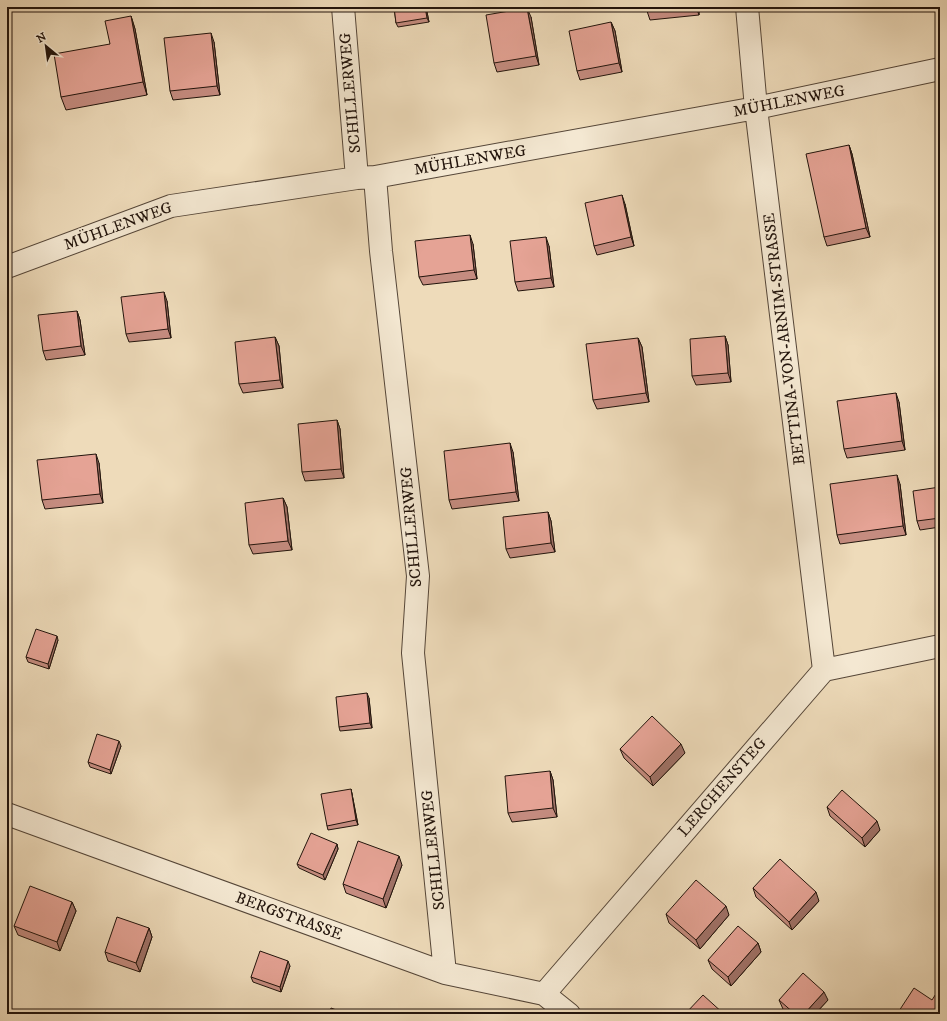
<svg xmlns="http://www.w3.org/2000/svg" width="947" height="1021" viewBox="0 0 947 1021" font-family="'IM FELL DW Pica',serif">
	<rect width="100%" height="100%" fill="#eedbba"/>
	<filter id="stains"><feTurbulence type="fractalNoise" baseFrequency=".005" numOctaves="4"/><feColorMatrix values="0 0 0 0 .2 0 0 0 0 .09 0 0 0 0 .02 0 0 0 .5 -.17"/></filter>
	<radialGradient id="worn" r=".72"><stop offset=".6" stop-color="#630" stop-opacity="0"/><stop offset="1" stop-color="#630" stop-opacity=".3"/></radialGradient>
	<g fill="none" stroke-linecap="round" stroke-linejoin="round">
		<g stroke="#554638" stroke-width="24">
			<path id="street" d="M 343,7 L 357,178
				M 747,7 L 756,108 L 824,670
				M 375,177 L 381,251 L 418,576 L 413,653 L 445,973
				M 7,267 L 171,206 L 357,178 L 375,177 L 756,108 L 940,69
				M 7,814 L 445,973 L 544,994 L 569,1014
				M 544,994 L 824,670 L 940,646"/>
		</g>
		<use href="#street" stroke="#f4e8d2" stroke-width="22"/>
	</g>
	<path fill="#c58c80" stroke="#22140c" d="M 394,7 L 426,7 L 429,22 L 398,27 L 396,23 Z
		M 647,7 L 699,7 L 699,15 L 650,20 L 647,11 Z
		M 793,7 L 813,7 L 793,9 Z
		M 131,16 L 135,29 L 147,95 L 66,110 L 61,97 L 110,44 Z
		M 531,17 L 539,65 L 497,72 L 494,63 Z
		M 611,22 L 615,31 L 622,72 L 580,80 L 577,71 Z
		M 214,42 L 220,95 L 173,100 L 170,91 Z
		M 849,145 L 852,154 L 870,237 L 827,246 L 824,237 Z
		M 625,204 L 634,246 L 597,255 L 594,246 Z
		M 473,244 L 477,279 L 423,285 L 419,277 Z
		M 549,246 L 554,287 L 518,291 L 515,282 Z
		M 167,301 L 171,338 L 129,342 L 126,334 Z
		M 77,311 L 80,320 L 85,355 L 46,360 L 43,351 Z
		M 725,336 L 728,345 L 731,382 L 696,385 L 692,376 Z
		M 275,337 L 279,346 L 283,388 L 243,393 L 239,384 Z
		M 638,338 L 642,347 L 649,402 L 597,409 L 593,400 Z
		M 899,402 L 905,450 L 847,458 L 844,449 Z
		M 337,420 L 340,429 L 344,478 L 305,481 L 302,472 Z
		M 513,452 L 519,501 L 452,509 L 449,500 Z
		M 99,463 L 103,503 L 45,509 L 42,500 Z
		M 900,484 L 906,535 L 840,544 L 837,535 Z
		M 940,487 L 940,527 L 920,530 L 917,521 Z
		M 283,498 L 287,507 L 292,550 L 253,554 L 249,545 Z
		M 548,512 L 551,521 L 555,552 L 510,558 L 506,549 Z
		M 58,640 L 49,669 L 28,662 L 26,657 Z
		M 369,698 L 372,728 L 340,731 L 339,727 Z
		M 121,746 L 111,774 L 90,767 L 88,762 Z
		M 620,749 L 685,753 L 653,786 L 624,758 Z
		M 550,771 L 553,780 L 557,817 L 512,822 L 508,813 Z
		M 351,789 L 352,794 L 358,825 L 328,830 L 327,826 Z
		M 827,807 L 880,830 L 865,847 L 830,816 Z
		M 337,844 L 338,849 L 325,880 L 299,868 L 297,864 Z
		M 402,865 L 386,908 L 346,893 L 343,884 Z
		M 753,888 L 819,901 L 792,930 L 756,897 Z
		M 72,902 L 76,911 L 60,951 L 18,935 L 14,926 Z
		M 666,914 L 729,915 L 700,949 L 669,923 Z
		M 149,928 L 152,937 L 140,972 L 108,961 L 105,952 Z
		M 758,943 L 761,952 L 731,986 L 712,969 L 708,960 Z
		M 290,966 L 281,992 L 253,982 L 251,977 Z
		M 779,1000 L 828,1000 L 815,1014 L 788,1014 L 783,1009 Z"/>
	<path fill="#a07268" stroke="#22140c" d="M 425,7 L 426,7 L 429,22 L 427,18 Z
		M 696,7 L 699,7 L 699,15 Z
		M 527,8 L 531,17 L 539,65 L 536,56 Z
		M 131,16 L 135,29 L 147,95 L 143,82 Z
		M 611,22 L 615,31 L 622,72 L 619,63 Z
		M 211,33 L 214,42 L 220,95 L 217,86 Z
		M 849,145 L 852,154 L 870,237 L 866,228 Z
		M 622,195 L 625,204 L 634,246 L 631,237 Z
		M 470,235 L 473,244 L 477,279 L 474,270 Z
		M 546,237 L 549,246 L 554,287 L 551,278 Z
		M 164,292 L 167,301 L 171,338 L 168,329 Z
		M 77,311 L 80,320 L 85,355 L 81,346 Z
		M 725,336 L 728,345 L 731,382 L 728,373 Z
		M 275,337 L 279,346 L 283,388 L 280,380 Z
		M 638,338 L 642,347 L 649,402 L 646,393 Z
		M 896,393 L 899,402 L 905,450 L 902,441 Z
		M 337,420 L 340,429 L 344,478 L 341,469 Z
		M 510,443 L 513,452 L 519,501 L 516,492 Z
		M 96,454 L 99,463 L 103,503 L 100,494 Z
		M 897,475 L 900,484 L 906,535 L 903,526 Z
		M 283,498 L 287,507 L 292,550 L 288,541 Z
		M 548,512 L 551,521 L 555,552 L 551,543 Z
		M 57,636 L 58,640 L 49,669 L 48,664 Z
		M 367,693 L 369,698 L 372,728 L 370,723 Z
		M 119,741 L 121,746 L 111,774 L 110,770 Z
		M 681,744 L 685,753 L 653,786 L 650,777 Z
		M 550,771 L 553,780 L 557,817 L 553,808 Z
		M 351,789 L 352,794 L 358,825 L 356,820 Z
		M 877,821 L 880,830 L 865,847 L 862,838 Z
		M 337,844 L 338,849 L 325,880 L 323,875 Z
		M 399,856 L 402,865 L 386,908 L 383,899 Z
		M 816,892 L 819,901 L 792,930 L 789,922 Z
		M 72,902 L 76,911 L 60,951 L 57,942 Z
		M 726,906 L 729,915 L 700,949 L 696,940 Z
		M 149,928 L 152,937 L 140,972 L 136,963 Z
		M 758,943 L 761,952 L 731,986 L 728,977 Z
		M 288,961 L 290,966 L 281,992 L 280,987 Z
		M 824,992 L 828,1000 L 815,1014 L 804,1014 Z"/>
	<path fill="#e5a395" stroke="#22140c" d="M 394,7 L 425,7 L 427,18 L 396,23 Z
		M 647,7 L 683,7 L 647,11 Z
		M 527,8 L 536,56 L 494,63 L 486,15 Z
		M 131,16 L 143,82 L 61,97 L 54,54 L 110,44 L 105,21 Z
		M 611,22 L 619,63 L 577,71 L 569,31 Z
		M 211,33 L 217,86 L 170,91 L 164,38 Z
		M 849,145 L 866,228 L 824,237 L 806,154 Z
		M 622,195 L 631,237 L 594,246 L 585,203 Z
		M 470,235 L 474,270 L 419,277 L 415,241 Z
		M 546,237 L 551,278 L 515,282 L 510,241 Z
		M 164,292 L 168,329 L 126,334 L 121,297 Z
		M 77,311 L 81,346 L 43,351 L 38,315 Z
		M 725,336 L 728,373 L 692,376 L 690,339 Z
		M 275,337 L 280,380 L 239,384 L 235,342 Z
		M 638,338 L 646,393 L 593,400 L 586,344 Z
		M 896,393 L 902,441 L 844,449 L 837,401 Z
		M 337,420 L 341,469 L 302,472 L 298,424 Z
		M 510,443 L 516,492 L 449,500 L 444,451 Z
		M 96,454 L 100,494 L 42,500 L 37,460 Z
		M 897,475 L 903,526 L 837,535 L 830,484 Z
		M 940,487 L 940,518 L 917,521 L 913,491 Z
		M 283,498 L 288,541 L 249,545 L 245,503 Z
		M 548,512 L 551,543 L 506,549 L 503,517 Z
		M 36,629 L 57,636 L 48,664 L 26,657 Z
		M 367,693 L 370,723 L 339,727 L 336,697 Z
		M 652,716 L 681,744 L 650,777 L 620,749 Z
		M 97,734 L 119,741 L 110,770 L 88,762 Z
		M 550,771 L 553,808 L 508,813 L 505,776 Z
		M 351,789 L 356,820 L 327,826 L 321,794 Z
		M 842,790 L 877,821 L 862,838 L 827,807 Z
		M 311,833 L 337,844 L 323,875 L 297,864 Z
		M 358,841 L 399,856 L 383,899 L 343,884 Z
		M 780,859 L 816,892 L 789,922 L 753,888 Z
		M 696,880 L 726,906 L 696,940 L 666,914 Z
		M 30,886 L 72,902 L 57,942 L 14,926 Z
		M 117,917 L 149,928 L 136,963 L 105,952 Z
		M 738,926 L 758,943 L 728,977 L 708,960 Z
		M 260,951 L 288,961 L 280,987 L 251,977 Z
		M 803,973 L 824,992 L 804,1014 L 795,1014 L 779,1000 Z
		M 914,988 L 932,1000 L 939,989 L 940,990 L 940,1014 L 897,1014 Z
		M 703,995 L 724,1014 L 685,1014 Z
		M 331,1008 L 347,1014 L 329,1014 Z"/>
	<g text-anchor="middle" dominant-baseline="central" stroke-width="3.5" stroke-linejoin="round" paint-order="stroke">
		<g font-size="16" fill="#22140c" stroke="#f4e8d2">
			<text transform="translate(350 93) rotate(-95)">SCHILLERWEG</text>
			<text transform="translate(789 101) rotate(-11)">MÜHLENWEG</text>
			<text transform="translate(470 160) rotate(-10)">MÜHLENWEG</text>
			<text transform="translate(118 226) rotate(-20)">MÜHLENWEG</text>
			<text transform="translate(784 339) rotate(-97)">BETTINA-VON-ARNIM-STRASSE</text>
			<text transform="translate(411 527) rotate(-95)">SCHILLERWEG</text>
			<text transform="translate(722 787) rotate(-49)">LERCHENSTEG</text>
			<text transform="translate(433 850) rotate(-96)">SCHILLERWEG</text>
			<text transform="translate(289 916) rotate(20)">BERGSTRASSE</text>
		</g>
	</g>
	<rect width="947" height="1021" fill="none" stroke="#eedbba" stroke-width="24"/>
	<rect x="8" y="8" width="931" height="1005" fill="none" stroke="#22140c" stroke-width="2"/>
	<rect x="12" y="12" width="923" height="997" fill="none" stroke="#22140c"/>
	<g transform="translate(46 46) rotate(331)" stroke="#f4e8d2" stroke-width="3" paint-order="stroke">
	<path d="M0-3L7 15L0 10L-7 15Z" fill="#22140c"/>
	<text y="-6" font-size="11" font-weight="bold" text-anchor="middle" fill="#22140c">N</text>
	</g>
	<rect width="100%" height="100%" filter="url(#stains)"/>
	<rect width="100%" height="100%" fill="url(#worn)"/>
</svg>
